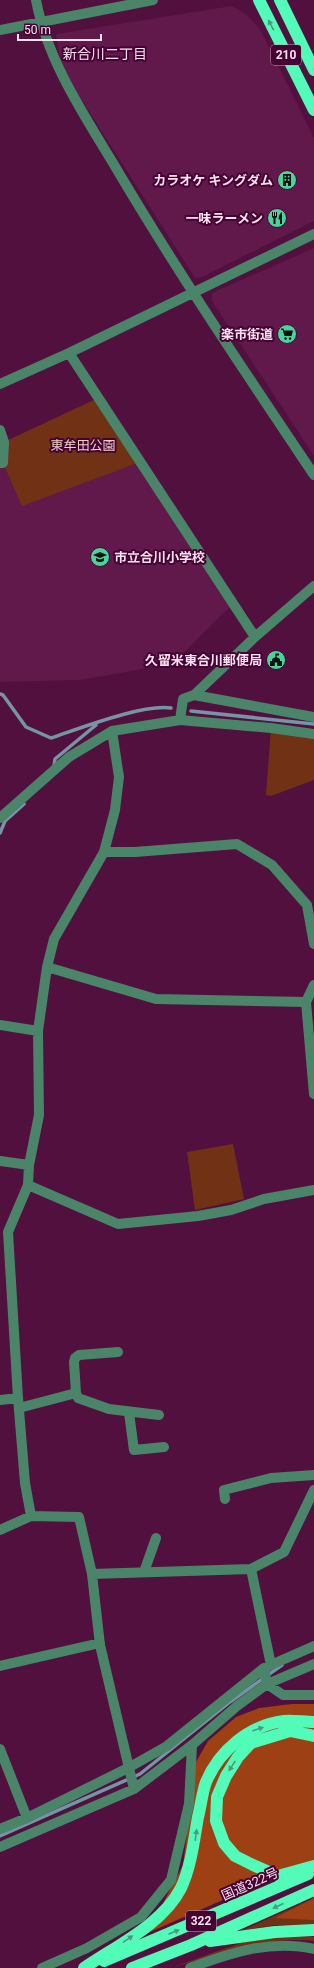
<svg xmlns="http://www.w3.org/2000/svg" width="314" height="1968" viewBox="0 0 314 1968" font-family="Roboto,'Noto Sans JP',sans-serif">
	<rect width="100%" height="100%" fill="#51103d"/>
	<path fill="#60194a" d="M 232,6 L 246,14 L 260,29 L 314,138 L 314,221 L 202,277 L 195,278 L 71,83 L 60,58 L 56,34 Z
		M 314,248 L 314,456 L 212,301 L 212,293 Z
		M 140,462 L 230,607 L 177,659 L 163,664 L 122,673 L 78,680 L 0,682 L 0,463 Z"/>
	<path fill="#713115" d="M 98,398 L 140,462 L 22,506 L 3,463 L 4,442 Z
		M 271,728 L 314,734 L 314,780 L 271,796 L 266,795 Z
		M 233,1144 L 244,1199 L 195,1210 L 187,1152 Z
		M 314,1898 L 314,1927 L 275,1925 L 241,1931 Z
		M 291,1936 L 314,1937 L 314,1941 C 265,1935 220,1955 173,1967 L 255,1938 Z"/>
	<path fill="#9d4114" d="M 292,1704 L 314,1704 L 314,1860 L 88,1959 L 135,1929 L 159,1911 L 183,1865 L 196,1762 L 208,1741 L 236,1717 L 259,1708 Z
		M 314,1898 L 314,1920 L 275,1918 Z"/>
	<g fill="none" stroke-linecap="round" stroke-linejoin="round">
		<path stroke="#7595a7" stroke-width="3.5" d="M 0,694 L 3,695 L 26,727 L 51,738 C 81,728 142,704 171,708
			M 191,711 L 314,724
			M 54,766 L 55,759 L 96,725
			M 0,833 L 5,821 L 24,804
			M 0,1836 L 140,1774 L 230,1702 L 282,1665"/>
		<path stroke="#4a8469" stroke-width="10" d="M 36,0 C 47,59 82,112 113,163 C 176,270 245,372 314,475
			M 0,30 L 153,0
			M 69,353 L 255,637
			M 0,384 L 69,353 L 314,234
			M 0,430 L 4,442 L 3,463 L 0,463
			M 194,695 L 314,717
			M 180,720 L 183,699 L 194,695 L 255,637 L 314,586
			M 0,818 L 69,757 L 112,731 L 180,720 L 271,728 L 314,734
			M 104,852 L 135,852 L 237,844 L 272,865 L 307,905 L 314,944
			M 47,967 L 156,999 L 306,1002 L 314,1094
			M 306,1002 L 314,985
			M 0,1025 L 38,1031
			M 0,1161 L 29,1165
			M 28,1185 L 118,1224 L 198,1216 L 231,1210 L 264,1199 L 314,1190
			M 76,1393 L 78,1398 L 109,1409 L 159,1415
			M 0,1400 L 18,1398
			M 19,1408 L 76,1393 L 74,1362 L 75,1358 L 79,1355 L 118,1352
			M 129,1413 L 134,1450 L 164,1447
			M 225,1499 L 224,1490 L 271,1478 L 314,1475
			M 31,1516 L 25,1483 L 18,1398 L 8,1232 L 28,1185 L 29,1165 L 39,1115 L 38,1031 L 47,967 L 54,939 L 104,852 L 115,810 L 119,777 L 112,731
			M 0,1530 L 31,1516 L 79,1517 L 92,1574 L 100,1645 L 134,1789
			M 251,1569 L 271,1665
			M 144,1572 L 156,1538
			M 92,1574 L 251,1569 L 284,1552 L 314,1490
			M 0,1666 L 100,1643
			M 264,1668 L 267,1684 L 283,1695 L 314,1695
			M 0,1749 L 27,1818
			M 0,1829 L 27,1818 L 128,1768 L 167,1746 L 264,1668 L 314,1646
			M 0,1847 L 134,1789 L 192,1745 L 237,1706 L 267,1684 L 314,1664
			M 42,1968 L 87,1948 L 141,1917 L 171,1880 L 189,1804 L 192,1745
			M 190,1968 C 229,1953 272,1939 314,1949"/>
		<path stroke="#52fcb8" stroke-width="12" d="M 259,0 L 314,110
			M 280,0 L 314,70
			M 314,1736 L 290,1731 L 251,1743 L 238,1757 L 226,1776 L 217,1797 L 216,1821 L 224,1843 L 235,1856 L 253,1865 L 278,1876 L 314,1866
			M 210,1941 L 275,1932 L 314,1930
			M 104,1961 L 308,1874
			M 84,1968 C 116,1946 163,1924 181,1888 C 191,1867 194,1840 198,1817 C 201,1806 202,1793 206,1782 C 219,1751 249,1725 284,1721 C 293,1720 304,1722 314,1722
			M 132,1968 L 191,1945 L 314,1890"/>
	</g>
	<defs><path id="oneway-solid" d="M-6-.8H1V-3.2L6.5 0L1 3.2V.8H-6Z"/></defs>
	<g fill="#4d9883">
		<use href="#oneway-solid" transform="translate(271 25) rotate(-117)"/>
		<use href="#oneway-solid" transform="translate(258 1729) rotate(-19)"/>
		<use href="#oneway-solid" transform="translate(232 1766) rotate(123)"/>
		<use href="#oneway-solid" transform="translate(196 1835) rotate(-82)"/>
		<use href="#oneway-solid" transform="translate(278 1906) rotate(156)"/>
		<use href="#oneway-solid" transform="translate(174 1932) rotate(-23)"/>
		<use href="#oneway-solid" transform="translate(128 1939) rotate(-34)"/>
	</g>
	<defs>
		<g id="building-disc" transform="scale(1)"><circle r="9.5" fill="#4ad49c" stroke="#450333"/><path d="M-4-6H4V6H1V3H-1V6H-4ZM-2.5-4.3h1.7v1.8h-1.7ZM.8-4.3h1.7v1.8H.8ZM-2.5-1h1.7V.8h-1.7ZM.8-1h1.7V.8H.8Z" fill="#111"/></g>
		<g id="restaurant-disc" transform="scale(1)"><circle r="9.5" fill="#4ad49c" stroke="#450333"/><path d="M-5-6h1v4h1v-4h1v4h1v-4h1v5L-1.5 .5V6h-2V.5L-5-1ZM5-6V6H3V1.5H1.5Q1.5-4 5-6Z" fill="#111"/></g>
		<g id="supermarket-disc" transform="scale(1)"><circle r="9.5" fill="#4ad49c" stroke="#450333"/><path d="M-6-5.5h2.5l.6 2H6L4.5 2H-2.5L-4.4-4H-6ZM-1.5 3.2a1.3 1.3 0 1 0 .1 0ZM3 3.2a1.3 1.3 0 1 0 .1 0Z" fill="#111"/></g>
		<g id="school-disc" transform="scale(1)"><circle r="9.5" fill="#4ad49c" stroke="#450333"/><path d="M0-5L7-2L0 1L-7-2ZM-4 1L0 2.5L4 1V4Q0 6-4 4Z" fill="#111"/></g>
		<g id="civic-disc" transform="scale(1)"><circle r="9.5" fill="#4ad49c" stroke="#450333"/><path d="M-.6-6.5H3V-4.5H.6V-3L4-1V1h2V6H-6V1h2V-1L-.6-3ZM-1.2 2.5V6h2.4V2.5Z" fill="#111"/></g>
	</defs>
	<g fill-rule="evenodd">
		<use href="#building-disc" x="287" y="180"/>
		<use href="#restaurant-disc" x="277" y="218"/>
		<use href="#supermarket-disc" x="287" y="334"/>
		<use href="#school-disc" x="100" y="557"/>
		<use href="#civic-disc" x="276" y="660"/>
	</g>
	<g text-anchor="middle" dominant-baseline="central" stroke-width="4" stroke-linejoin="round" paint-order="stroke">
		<g fill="#450333" stroke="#c49eb7" stroke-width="1">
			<rect x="271" y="45" width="30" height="20" rx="3"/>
			<rect x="186" y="1911" width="30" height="20" rx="3"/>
		</g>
		<g font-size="12" font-weight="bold" fill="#fae1ef">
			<text x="286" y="55">210</text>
			<text x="201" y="1921">322</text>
		</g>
		<g font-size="13" font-weight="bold" fill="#fae1ef" stroke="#450333" text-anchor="end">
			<text x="273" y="180">カラオケ キングダム</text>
			<text x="263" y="218">一味ラーメン</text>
			<text x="273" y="334">楽市街道</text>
			<text x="114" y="557" text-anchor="start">市立合川小学校</text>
			<text x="262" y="660">久留米東合川郵便局</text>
		</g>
		<g font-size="13" fill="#eecec2" stroke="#450333">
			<text x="83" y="445">東牟田公園</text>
		</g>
		<g font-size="13" fill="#fae1ef" stroke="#450333">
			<text transform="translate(250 1884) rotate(-24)">国道322号</text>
		</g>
		<g font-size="14" fill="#fae1ef" stroke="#450333">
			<text x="105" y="54">新合川二丁目</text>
		</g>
	</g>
	<path d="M18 34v6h83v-6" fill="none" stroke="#fae1ef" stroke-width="2"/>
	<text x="24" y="34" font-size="12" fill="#fae1ef" stroke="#450333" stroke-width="3" paint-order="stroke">50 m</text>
</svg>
